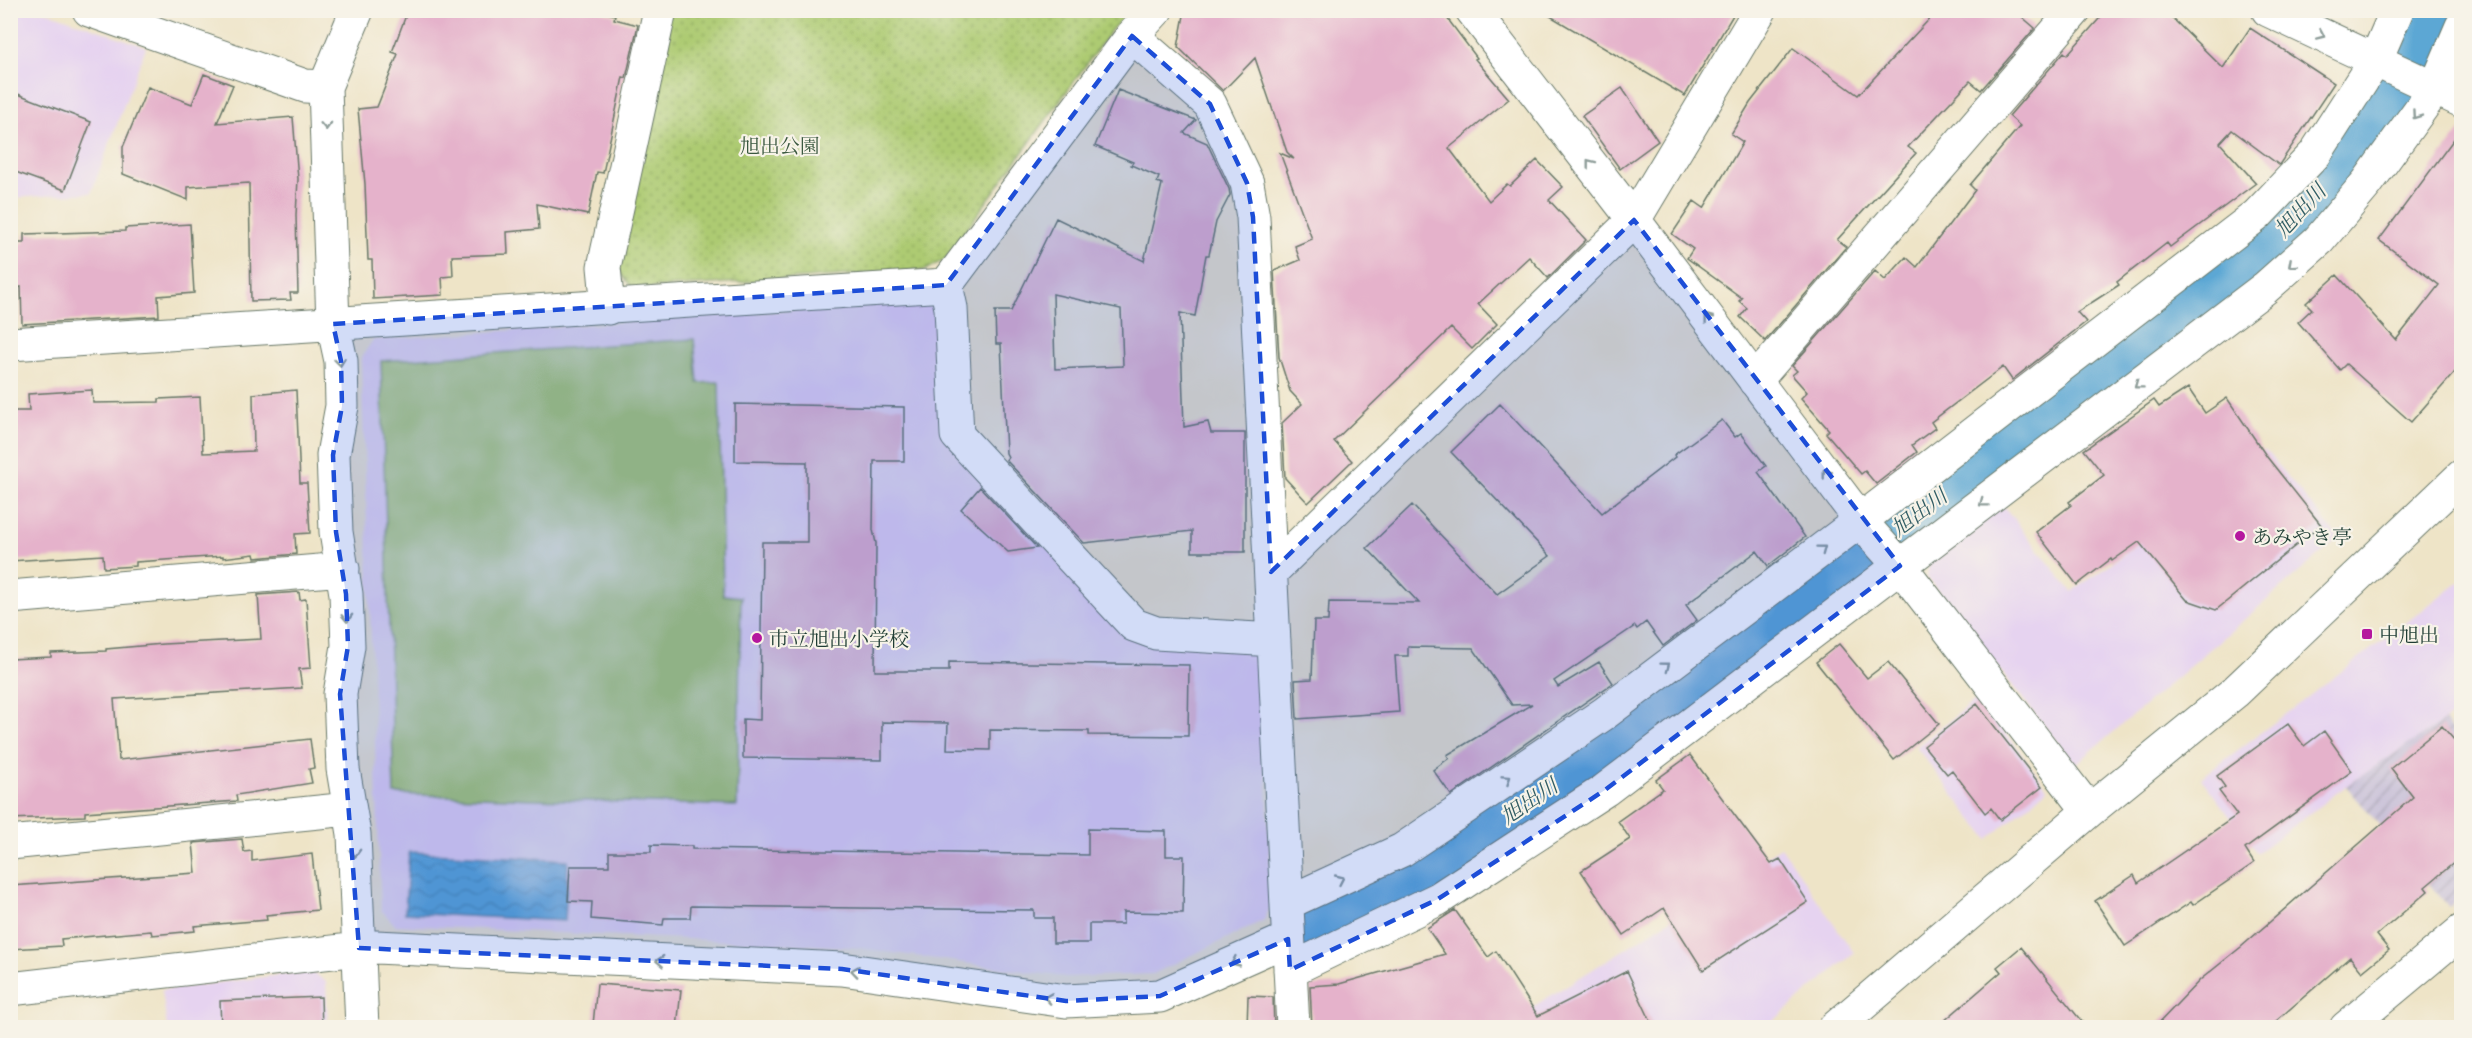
<svg xmlns="http://www.w3.org/2000/svg" width="2472" height="1038" viewBox="0 0 2472 1038" font-family="'Gentium Book Plus','Noto Serif JP',serif">
	<defs>
		<pattern id="industrial-furrows" width="10" height="10" patternUnits="userSpaceOnUse" patternTransform="scale(1.5)"><rect width="10" height="10" fill="#c8c0d8"/><path d="M-1 1l2-2M0 10L10 0M9 11l2-2" fill="none" stroke="#a29db0"/></pattern>
		<pattern id="green-dots" width="8" height="8" patternUnits="userSpaceOnUse" patternTransform="scale(1.5)"><rect width="8" height="8" fill="#adcb72"/><path d="M2 2h.1M6 6h.1" fill="none" stroke="#8ca65e" stroke-width="1.8" stroke-linecap="round"/></pattern>
		<pattern id="water-waves" width="16" height="10" patternUnits="userSpaceOnUse" patternTransform="scale(1.5)"><rect width="16" height="10" fill="#5ba7d4"/><path d="M0 5q4-4 8 0t8 0" fill="none" stroke="#4b89ad"/></pattern>
	</defs>
	<rect width="100%" height="100%" fill="#f7f3e8"/>
	<filter id="ink" filterUnits="userSpaceOnUse"><feTurbulence type="fractalNoise" baseFrequency=".0167" numOctaves="2"/><feDisplacementMap in="SourceGraphic" scale="12" xChannelSelector="R" yChannelSelector="G"/><feConvolveMatrix kernelMatrix="1 2 1 2 8 2 1 2 1" color-interpolation-filters="sRGB"/></filter>
	<filter id="wash" filterUnits="userSpaceOnUse"><feTurbulence type="fractalNoise" baseFrequency=".008" numOctaves="4" result="noise"/><feDisplacementMap in="SourceGraphic" scale="24" xChannelSelector="R" yChannelSelector="G"/><feGaussianBlur stdDeviation="1.35" result="paint"/><feColorMatrix in="noise" values="0 0 0 0 0 0 0 0 0 0 0 0 0 0 0 0 0 1.4 0 .05"/><feComposite in="paint" operator="in"/></filter>
	<g filter="url(#wash)">
		<rect width="100%" height="100%" fill="#eee4c7"/>
		<path fill="#e6d3f0" d="M 11,11 L 45,11 L 146,47 L 91,193 L 11,198 Z
			M 926,301 L 942,315 L 948,439 L 1130,634 L 1247,648 L 1261,661 L 1272,904 L 1264,920 L 1153,974 L 1066,977 L 852,947 L 395,925 L 381,910 L 361,358 L 373,340 Z
			M 2265,450 L 2339,538 L 2075,765 L 1927,577 L 1930,559 L 2002,504 L 2072,592 Z
			M 2461,581 L 2461,710 L 2346,786 L 2257,853 L 2201,778 Z
			M 1979,697 L 2048,789 L 1988,839 L 1916,747 Z
			M 1781,847 L 1854,953 L 1766,1027 L 1499,1028 L 1630,946 Z
			M 311,971 L 326,982 L 328,1027 L 167,1027 L 162,990 Z"/>
		<path fill="url(#industrial-furrows)" d="M 2444,721 L 2461,741 L 2461,896 L 2449,907 L 2346,786 Z"/>
		<path fill="url(#green-dots)" stroke="#668453" stroke-width="1.5" d="M 669,11 L 1130,11 L 1112,29 L 945,259 L 926,270 L 633,289 L 613,264 Z"/>
		<path fill="#adcb72" stroke="#668453" stroke-width="1.5" d="M 694,339 L 698,383 L 719,382 L 723,595 L 741,597 L 737,806 L 394,794 L 381,361 Z"/>
		<path fill="url(#water-waves)" stroke="#3d7284" stroke-width="1.5" d="M 409,852 L 568,860 L 565,921 L 405,913 Z"/>
		<g fill="none" stroke-linecap="round" stroke-linejoin="round">
			<path stroke="#5ba7d4" stroke-width="72" d="M 1320,922 L 1421,873 L 1629,734 L 2262,249 C 2318,198 2383,123 2415,54 C 2421,40 2426,25 2431,10"/>
		</g>
		<g id="blocks">
			<path fill="#e5b2cb" fill-rule="evenodd" d="M 408,10 L 596,10 L 615,15 L 614,19 L 638,25 L 626,78 L 623,77 L 603,173 L 597,172 L 588,215 L 537,204 L 539,229 L 507,232 L 508,254 L 452,256 L 453,276 L 442,277 L 443,295 L 373,299 L 372,260 L 368,260 L 365,184 L 358,109 L 377,107 L 398,54 L 392,52 Z
				M 1185,10 L 1441,10 L 1477,58 L 1475,59 L 1509,99 L 1449,148 L 1489,201 L 1507,184 L 1510,186 L 1537,160 L 1563,187 L 1549,200 L 1586,240 L 1548,278 L 1529,257 L 1478,304 L 1497,324 L 1472,349 L 1451,328 L 1334,441 L 1352,461 L 1308,503 L 1285,478 L 1282,423 L 1302,404 L 1290,391 L 1279,357 L 1274,271 L 1300,260 L 1295,246 L 1312,239 L 1280,153 L 1294,159 L 1287,152 L 1255,58 L 1223,91 L 1178,47 Z
				M 1540,10 L 1736,10 L 1685,96 Z
				M 1938,10 L 2014,10 L 2035,28 L 1981,90 L 1970,81 L 1908,147 L 1916,153 L 1837,240 L 1846,247 L 1765,341 L 1740,317 L 1747,308 L 1739,301 L 1742,298 L 1687,258 L 1693,249 L 1672,234 L 1694,201 L 1704,208 L 1743,142 L 1731,134 L 1750,103 L 1793,48 L 1858,95 Z
				M 2107,10 L 2164,10 L 2223,68 L 2250,28 L 2334,83 L 2279,165 L 2232,130 L 2220,143 L 2256,183 L 2170,247 L 2167,243 L 2117,282 L 2119,285 L 2077,312 L 2086,322 L 2012,380 L 2003,367 L 1931,422 L 1935,428 L 1912,445 L 1917,452 L 1876,484 L 1865,471 L 1861,474 L 1826,433 L 1829,430 L 1801,398 L 1807,392 L 1792,375 L 1797,371 L 1792,366 L 1875,271 L 1885,280 L 1906,257 L 1917,267 L 1975,190 L 1970,185 L 2020,126 L 2009,116 L 2064,52 L 2067,55 Z
				M 204,74 L 233,85 L 217,123 L 293,117 L 298,179 L 296,215 L 298,293 L 290,293 L 291,300 L 251,301 L 249,183 L 188,187 L 188,200 L 123,174 L 123,147 L 148,87 L 192,104 Z
				M 1622,88 L 1658,141 L 1620,169 L 1582,116 Z
				M 1118,90 L 1196,120 L 1184,133 L 1207,143 L 1229,189 L 1230,195 L 1216,222 L 1209,255 L 1206,255 L 1195,316 L 1180,313 L 1184,427 L 1208,422 L 1211,433 L 1245,433 L 1245,552 L 1192,552 L 1192,531 L 1084,543 L 1006,460 L 1008,457 L 1006,453 L 1001,344 L 996,344 L 995,311 L 1011,311 L 1056,218 L 1144,261 L 1162,184 L 1157,182 L 1159,177 L 1131,165 L 1133,162 L 1095,146 ZM 1053,294 L 1121,309 L 1123,366 L 1055,369 Z
				M 10,91 L 91,122 L 65,190 L 10,170 Z
				M 2462,128 L 2462,364 L 2411,422 L 2346,364 L 2340,370 L 2298,322 L 2312,309 L 2306,303 L 2337,275 L 2396,340 L 2439,285 L 2379,240 Z
				M 190,224 L 194,293 L 158,296 L 159,316 L 22,324 L 21,287 L 15,288 L 14,243 L 24,243 L 24,234 L 125,231 L 125,228 Z
				M 2188,388 L 2205,413 L 2227,398 L 2267,457 L 2321,525 L 2216,610 L 2187,600 L 2139,542 L 2112,561 L 2111,559 L 2077,585 L 2036,532 L 2071,505 L 2069,502 L 2104,475 L 2084,450 L 2154,400 L 2159,407 Z
				M 92,390 L 93,403 L 159,402 L 159,399 L 200,397 L 203,453 L 254,451 L 253,394 L 296,390 L 300,483 L 307,483 L 310,533 L 295,534 L 296,554 L 255,558 L 254,554 L 223,558 L 223,556 L 136,562 L 136,566 L 104,568 L 103,555 L 10,561 L 10,411 L 29,411 L 28,394 Z
				M 735,404 L 904,407 L 904,461 L 874,461 L 873,530 L 876,543 L 875,671 L 949,671 L 949,662 L 1189,665 L 1188,736 L 1089,735 L 1089,731 L 990,730 L 990,750 L 947,749 L 948,723 L 882,722 L 882,760 L 743,758 L 743,719 L 760,720 L 762,542 L 807,542 L 807,462 L 735,461 Z
				M 1500,404 L 1602,513 L 1675,457 L 1674,455 L 1722,420 L 1735,437 L 1741,433 L 1766,466 L 1758,472 L 1805,537 L 1768,566 L 1757,551 L 1686,605 L 1697,620 L 1663,646 L 1646,622 L 1637,629 L 1635,626 L 1554,681 L 1558,687 L 1599,662 L 1613,683 L 1451,795 L 1433,770 L 1449,758 L 1447,755 L 1532,704 L 1512,705 L 1473,648 L 1408,647 L 1408,656 L 1395,656 L 1399,712 L 1297,719 L 1295,680 L 1312,679 L 1314,621 L 1328,621 L 1329,602 L 1419,603 L 1367,548 L 1412,505 L 1497,594 L 1550,556 L 1451,452 Z
				M 980,487 L 1037,548 L 1008,552 L 961,509 Z
				M 299,592 L 300,600 L 306,599 L 311,668 L 299,669 L 302,688 L 114,699 L 119,760 L 310,739 L 314,768 L 309,769 L 312,783 L 236,795 L 237,801 L 85,812 L 85,816 L 10,819 L 10,659 L 51,657 L 51,653 L 106,651 L 106,649 L 163,644 L 261,639 L 258,595 Z
				M 1839,644 L 1867,678 L 1888,662 L 1939,724 L 1894,760 L 1816,662 Z
				M 1977,704 L 2042,787 L 2000,820 L 1991,808 L 1985,813 L 1952,770 L 1947,774 L 1924,746 Z
				M 2288,724 L 2304,746 L 2324,731 L 2352,771 L 2245,849 L 2254,863 L 2193,905 L 2191,902 L 2125,946 L 2095,901 L 2134,875 L 2138,883 L 2237,815 L 2219,791 L 2225,787 L 2217,776 Z
				M 2442,726 L 2462,749 L 2462,856 L 2425,887 L 2428,891 L 2377,935 L 2389,950 L 2362,972 L 2350,957 L 2268,1028 L 2154,1028 L 2200,980 L 2241,947 L 2413,797 L 2391,768 Z
				M 1690,755 L 1771,864 L 1780,859 L 1808,902 L 1703,970 L 1664,908 L 1624,935 L 1581,871 L 1630,839 L 1618,821 L 1663,789 L 1656,780 Z
				M 1088,829 L 1166,831 L 1166,856 L 1184,856 L 1183,913 L 1123,912 L 1123,924 L 1089,924 L 1089,943 L 1053,943 L 1053,918 L 1034,918 L 1034,910 L 691,906 L 690,918 L 664,918 L 663,925 L 591,919 L 592,902 L 568,901 L 570,866 L 609,866 L 609,852 L 651,852 L 651,845 L 692,846 L 692,849 L 1088,855 Z
				M 242,839 L 244,852 L 252,851 L 252,861 L 312,854 L 318,910 L 266,915 L 267,920 L 194,926 L 195,931 L 152,935 L 151,931 L 61,939 L 62,946 L 10,949 L 10,886 L 196,873 L 193,843 Z
				M 1455,910 L 1488,957 L 1496,951 L 1538,1016 L 1627,971 L 1654,1028 L 1312,1028 L 1310,986 L 1339,984 L 1445,954 L 1427,928 Z
				M 2021,947 L 2087,1028 L 1936,1028 L 2001,972 L 1997,967 Z
				M 597,984 L 681,990 L 677,1028 L 593,1025 Z
				M 1248,996 L 1273,997 L 1274,1028 L 1247,1028 Z
				M 321,997 L 322,1028 L 221,1028 L 220,1001 Z"/>
		</g>
	</g>
	<g filter="url(#ink)">
		<use href="#blocks" fill-opacity="0" stroke="#677767" stroke-width="1.5"/>
		<g fill="none" stroke-linecap="round" stroke-linejoin="round">
			<g stroke="#677767" stroke-width="35">
				<path id="minor" d="M 89,10 L 305,86 L 325,87
					M 357,10 L 325,87 L 333,324 L 341,361 L 342,406 L 333,455 L 336,532 L 346,594 L 348,646 L 340,694 L 343,769 L 354,834 L 362,1028
					M 1472,10 L 1634,220 L 1868,530 L 1900,566 L 2089,811
					M 2268,10 L 2462,101
					M 1132,36 L 1210,104 L 1247,183 L 1253,217 L 1293,1028
					M 946,285 L 951,308 L 957,435 L 1134,625 L 1156,633 L 1274,640
					M 608,308 L 604,267 L 660,10
					M 10,344 L 946,285 L 1132,36 L 1156,10
					M 1755,381 L 2075,10
					M 1271,572 L 1634,220 L 1760,10
					M 10,597 L 343,569
					M 10,843 L 349,809
					M 1287,903 L 1402,850 L 1605,713 L 1861,520 L 2257,215 L 2315,154 L 2376,59 L 2397,10
					M 1290,970 L 1438,899 L 1605,790 L 2265,288 L 2319,240 L 2367,183 L 2435,89 L 2462,26
					M 10,989 L 376,947 L 842,969 L 1066,1001 L 1160,996 L 1288,939
					M 1835,1028 L 2089,811 L 2235,692 L 2462,476
					M 2346,1028 L 2462,931"/>
			</g>
			<use href="#minor" stroke="#fff" stroke-width="33"/>
		</g>
		<defs><path id="oneway-chevron" d="M-2-3.5L2.5 0L-2 3.5" fill="none" stroke-width="1.6" stroke-linecap="round" stroke-linejoin="round" transform="scale(1.5)"/></defs>
		<g stroke="#8f9e9a">
			<use href="#oneway-chevron" transform="translate(2321 35) rotate(24)"/>
			<use href="#oneway-chevron" transform="translate(2416 115) rotate(125)"/>
			<use href="#oneway-chevron" transform="translate(326 126) rotate(88)"/>
			<use href="#oneway-chevron" transform="translate(1590 163) rotate(-128)"/>
			<use href="#oneway-chevron" transform="translate(2292 264) rotate(138)"/>
			<use href="#oneway-chevron" transform="translate(1708 318) rotate(-127)"/>
			<use href="#oneway-chevron" transform="translate(340 362) rotate(83)"/>
			<use href="#oneway-chevron" transform="translate(2138 385) rotate(143)"/>
			<use href="#oneway-chevron" transform="translate(1826 473) rotate(-128)"/>
			<use href="#oneway-chevron" transform="translate(1983 503) rotate(143)"/>
			<use href="#oneway-chevron" transform="translate(1822 549) rotate(-37)"/>
			<use href="#oneway-chevron" transform="translate(347 618) rotate(88)"/>
			<use href="#oneway-chevron" transform="translate(1666 666) rotate(-37)"/>
			<use href="#oneway-chevron" transform="translate(1507 779) rotate(-34)"/>
			<use href="#oneway-chevron" transform="translate(355 853) rotate(88)"/>
			<use href="#oneway-chevron" transform="translate(1340 879) rotate(-25)"/>
			<use href="#oneway-chevron" transform="translate(660 961) rotate(-177)"/>
			<use href="#oneway-chevron" transform="translate(1235 962) rotate(155)"/>
			<use href="#oneway-chevron" transform="translate(855 971) rotate(-172)"/>
			<use href="#oneway-chevron" transform="translate(1048 998) rotate(-172)"/>
		</g>
	</g>
	<path fill="#1d4ed8" fill-opacity="0.2" stroke="#1d4ed8" stroke-width="4.5" stroke-dasharray="12 8" stroke-linejoin="round" d="M 1132,36 L 1210,104 L 1247,183 L 1253,217 L 1271,572 L 1634,220 L 1900,566 L 1605,790 L 1438,899 L 1290,970 L 1288,939 L 1160,996 L 1066,1001 L 842,969 L 359,948 L 340,694 L 348,646 L 346,594 L 336,532 L 333,455 L 342,406 L 341,361 L 333,324 L 946,285 Z"/>
	<g fill="#b5179e" stroke="#f7f3e8" stroke-width="2">
		<circle cx="2240" cy="536" r="6"/>
		<rect x="2361" y="628" width="12" height="12" rx="3"/>
		<circle cx="757" cy="638" r="6"/>
	</g>
	<g text-anchor="middle" dominant-baseline="central" stroke-width="4.5" stroke-linejoin="round" paint-order="stroke">
		<g font-size="20" fill="#3b5940" stroke="#f7f3e8">
			<text x="780" y="145">旭出公園</text>
		</g>
		<g font-size="20" fill="#1f3d34" stroke="#f7f3e8" text-anchor="start">
			<text x="2252" y="536">あみやき亭</text>
			<text x="2379" y="634">中旭出</text>
			<text x="769" y="638">市立旭出小学校</text>
		</g>
		<g font-size="21" font-style="italic" fill="#315d64" stroke="#f7f3e8">
			<text transform="translate(2300 210) rotate(-47)">旭出川</text>
			<text transform="translate(1919 512) rotate(-37)">旭出川</text>
			<text transform="translate(1529 801) rotate(-34)">旭出川</text>
		</g>
	</g>
	<rect width="2472" height="1038" fill="none" stroke="#f7f3e8" stroke-width="36"/>
</svg>
